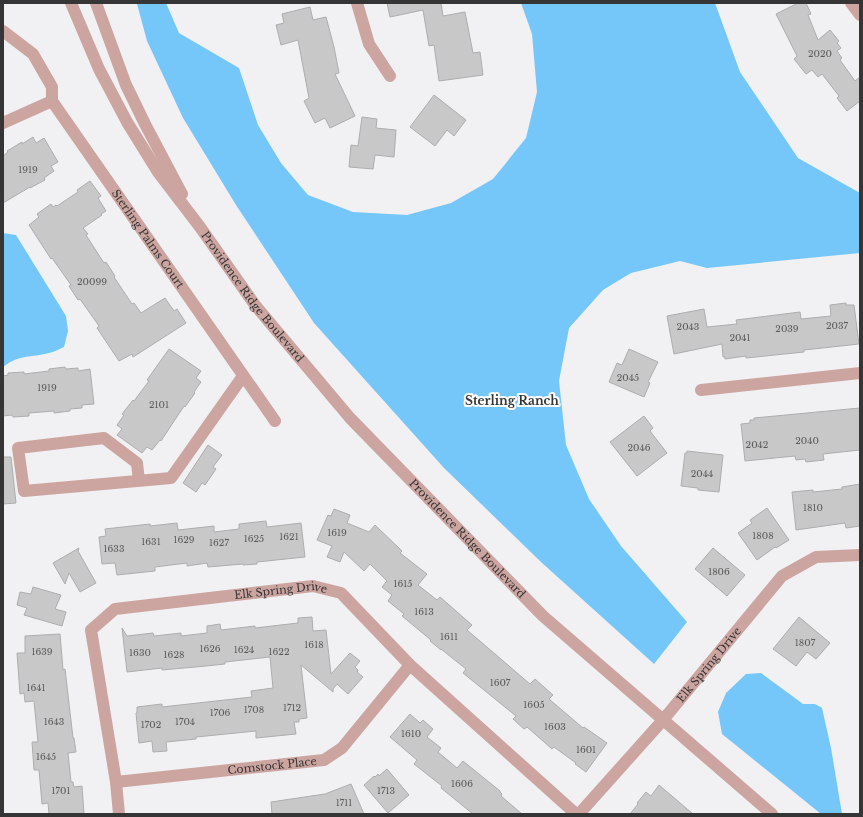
<svg xmlns="http://www.w3.org/2000/svg" width="863" height="817" viewBox="0 0 863 817" font-family="'Libre Baskerville',serif">
	<rect width="100%" height="100%" fill="#f1f1f3"/>
	<path fill="#75c7fa" d="M 140,3 L 166,3 L 179,33 L 239,68 L 258,125 L 281,163 L 308,195 L 353,212 L 407,215 L 451,203 L 493,179 L 526,138 L 537,92 L 532,34 L 521,3 L 715,3 L 740,72 L 798,158 L 860,193 L 860,253 L 707,268 L 680,261 L 631,273 L 603,290 L 569,328 L 559,381 L 566,445 L 589,499 L 621,546 L 687,622 L 654,664 L 541,562 L 444,468 L 314,323 L 236,205 L 183,118 L 147,41 L 137,4 Z
		M 3,233 L 16,235 L 66,316 L 68,331 L 64,347 C 59,349 54,352 49,353 C 30,358 20,354 3,367 Z
		M 761,673 L 803,704 L 815,704 L 822,708 L 831,748 L 842,814 L 821,814 L 722,734 L 718,712 L 726,693 L 746,674 Z"/>
	<path fill="#c8c8c9" stroke="#adadaf" d="M 387,3 L 441,3 L 443,16 L 465,12 L 473,53 L 480,52 L 483,75 L 439,81 L 434,45 L 429,46 L 423,10 L 390,17 Z
		M 798,3 L 806,3 L 811,14 L 808,15 L 818,40 L 830,30 L 839,41 L 837,43 L 841,48 L 837,51 L 842,58 L 840,60 L 855,81 L 860,77 L 860,101 L 847,111 L 837,98 L 839,96 L 822,74 L 818,77 L 812,70 L 806,74 L 794,59 L 797,56 L 776,14 Z
		M 310,7 L 313,20 L 326,17 L 334,47 L 339,73 L 335,74 L 355,116 L 330,128 L 325,118 L 315,123 L 304,101 L 309,98 L 298,40 L 281,45 L 276,25 L 284,23 L 282,14 Z
		M 434,95 L 466,120 L 454,136 L 447,130 L 435,146 L 410,127 Z
		M 362,117 L 377,119 L 376,128 L 396,130 L 394,157 L 375,155 L 373,169 L 349,167 L 351,145 L 358,146 Z
		M 33,137 L 36,143 L 44,138 L 58,162 L 51,166 L 54,171 L 44,178 L 45,180 L 30,188 L 30,187 L 3,203 L 3,156 L 8,152 L 7,151 L 22,142 L 22,144 Z
		M 90,181 L 101,196 L 98,198 L 106,211 L 101,214 L 102,215 L 83,228 L 88,234 L 86,235 L 104,263 L 106,262 L 115,276 L 114,277 L 132,304 L 134,303 L 141,313 L 165,298 L 174,311 L 177,309 L 186,323 L 133,357 L 132,354 L 119,361 L 97,328 L 99,326 L 80,299 L 78,300 L 69,286 L 71,285 L 52,258 L 51,259 L 29,225 L 39,217 L 37,214 L 51,204 L 53,207 L 56,205 L 57,206 L 78,192 L 77,190 Z
		M 846,303 L 846,305 L 854,305 L 859,344 L 804,350 L 804,352 L 746,358 L 746,356 L 725,359 L 725,357 L 723,357 L 722,344 L 674,354 L 667,316 L 704,309 L 707,327 L 737,324 L 736,320 L 800,312 L 801,319 L 831,316 L 830,305 Z
		M 169,349 L 201,371 L 196,378 L 201,382 L 194,392 L 195,393 L 185,407 L 184,406 L 161,441 L 160,440 L 152,450 L 147,447 L 142,453 L 117,435 L 122,429 L 117,425 L 124,415 L 122,414 L 133,400 L 134,401 L 149,381 L 147,380 Z
		M 629,349 L 658,362 L 648,382 L 650,383 L 644,397 L 609,382 L 617,363 L 622,365 Z
		M 65,367 L 66,369 L 78,368 L 78,371 L 90,369 L 94,404 L 82,405 L 82,408 L 70,409 L 70,411 L 54,413 L 54,411 L 29,413 L 29,416 L 13,417 L 12,415 L 3,416 L 3,376 L 8,375 L 8,373 L 24,372 L 24,374 L 49,371 L 49,369 Z
		M 860,408 L 860,450 L 823,454 L 824,460 L 806,462 L 805,459 L 796,460 L 795,456 L 745,461 L 741,424 L 750,423 L 750,420 L 754,420 L 754,418 Z
		M 644,416 L 653,428 L 650,431 L 667,453 L 637,476 L 610,442 Z
		M 208,445 L 222,455 L 213,467 L 216,469 L 205,485 L 202,483 L 196,492 L 183,483 Z
		M 687,451 L 723,455 L 719,492 L 698,490 L 698,488 L 681,486 L 685,453 L 687,453 Z
		M 3,457 L 11,457 L 16,503 L 3,504 Z
		M 860,484 L 860,526 L 846,528 L 845,523 L 796,530 L 792,492 L 813,490 L 813,492 L 842,489 L 842,487 Z
		M 767,508 L 789,540 L 776,548 L 775,547 L 757,560 L 738,533 L 752,523 L 750,520 Z
		M 334,509 L 350,515 L 347,523 L 369,532 L 375,525 L 402,551 L 400,553 L 427,574 L 418,585 L 437,600 L 440,597 L 472,625 L 467,630 L 530,684 L 535,679 L 553,695 L 549,699 L 583,728 L 584,727 L 607,743 L 586,772 L 575,764 L 576,763 L 554,747 L 552,749 L 527,727 L 524,729 L 513,719 L 516,716 L 463,673 L 466,669 L 441,649 L 441,650 L 430,641 L 431,640 L 402,616 L 404,614 L 388,601 L 392,595 L 382,587 L 387,581 L 370,564 L 364,571 L 344,552 L 340,562 L 327,557 L 332,546 L 317,540 L 328,515 L 331,516 Z
		M 266,521 L 267,527 L 301,523 L 305,557 L 257,562 L 257,564 L 243,565 L 243,564 L 208,567 L 207,563 L 187,566 L 187,563 L 155,567 L 155,571 L 117,575 L 115,563 L 102,564 L 99,537 L 106,536 L 105,529 L 150,524 L 150,526 L 177,523 L 178,530 L 214,526 L 214,532 L 239,529 L 239,524 Z
		M 79,548 L 78,551 L 96,583 L 80,592 L 69,573 L 65,584 L 53,563 Z
		M 713,548 L 745,575 L 727,596 L 695,569 Z
		M 33,587 L 61,595 L 55,609 L 66,612 L 62,626 L 24,615 L 27,608 L 17,605 L 20,592 L 31,594 Z
		M 312,617 L 313,631 L 326,630 L 331,674 L 350,653 L 360,661 L 355,667 L 358,670 L 357,672 L 363,677 L 348,694 L 337,684 L 333,689 L 333,692 L 301,665 L 307,718 L 299,719 L 299,722 L 294,722 L 296,734 L 256,738 L 256,731 L 196,737 L 196,739 L 166,742 L 167,751 L 153,752 L 152,741 L 139,743 L 136,713 L 137,713 L 137,707 L 162,704 L 162,707 L 252,697 L 251,691 L 273,688 L 270,657 L 225,662 L 225,664 L 206,666 L 162,670 L 162,668 L 127,672 L 122,628 L 127,636 L 153,633 L 154,636 L 181,633 L 181,636 L 207,633 L 207,626 L 220,624 L 221,630 L 255,626 L 255,628 L 298,623 L 298,618 Z
		M 799,617 L 830,643 L 816,659 L 807,652 L 796,666 L 773,649 Z
		M 60,634 L 63,670 L 65,669 L 73,738 L 74,738 L 76,752 L 68,753 L 71,782 L 73,782 L 74,787 L 82,786 L 84,814 L 49,814 L 48,803 L 42,804 L 39,770 L 34,770 L 32,742 L 38,742 L 34,701 L 25,702 L 24,693 L 20,694 L 17,653 L 25,653 L 25,636 Z
		M 410,714 L 420,723 L 423,720 L 433,729 L 427,737 L 441,748 L 438,752 L 457,768 L 463,761 L 500,791 L 500,792 L 502,794 L 501,796 L 522,814 L 473,814 L 441,788 L 442,786 L 414,764 L 417,760 L 390,737 Z
		M 387,769 L 409,795 L 388,813 L 364,785 L 374,776 L 375,777 L 378,774 L 379,776 Z
		M 351,784 L 364,814 L 272,814 L 271,802 L 325,794 Z
		M 659,785 L 693,814 L 630,814 L 638,804 L 637,803 L 646,792 L 651,796 Z"/>
	<g fill="none" stroke-linecap="round" stroke-linejoin="round">
		<g stroke="#cca4a0" stroke-width="12">
			<path id="s1" d="M 71,3 L 99,69 L 127,122 L 158,172 L 200,227 L 255,305 L 350,418 L 543,616 L 772,814"/>
			<path d="M 96,3 L 126,85 L 145,124 L 182,194"/>
			<path d="M 357,3 L 369,44 L 390,76"/>
			<path d="M 851,3 L 860,15"/>
			<path d="M 3,31 L 33,54 L 52,87 L 52,101 L 3,123"/>
			<path id="s2" d="M 52,101 L 275,421"/>
			<path d="M 701,390 L 860,373"/>
			<path d="M 139,481 L 137,463 L 104,438 L 18,448 L 24,491 L 171,478 L 243,376"/>
			<path id="s3" d="M 116,782 L 324,760 L 342,748 L 410,665"/>
			<path id="s4" d="M 119,814 L 116,782 L 91,630 L 115,609 L 313,586 L 341,593 L 410,665 L 576,814"/>
			<path id="s5" d="M 579,814 L 663,720 L 782,576 L 816,557 L 860,555"/>
		</g>
	</g>
	<g text-anchor="middle" dominant-baseline="central" stroke-width="4" stroke-linejoin="round" paint-order="stroke">
		<g font-size="9" fill="#5a5a5a">
			<text x="820" y="53">2020</text>
			<text x="28" y="169">1919</text>
			<text x="92" y="281">20099</text>
			<text x="837" y="325">2037</text>
			<text x="688" y="326">2043</text>
			<text x="787" y="328">2039</text>
			<text x="740" y="337">2041</text>
			<text x="628" y="377">2045</text>
			<text x="47" y="387">1919</text>
			<text x="159" y="404">2101</text>
			<text x="807" y="440">2040</text>
			<text x="757" y="444">2042</text>
			<text x="639" y="447">2046</text>
			<text x="702" y="473">2044</text>
			<text x="813" y="507">1810</text>
			<text x="337" y="532">1619</text>
			<text x="763" y="535">1808</text>
			<text x="289" y="536">1621</text>
			<text x="254" y="538">1625</text>
			<text x="184" y="539">1629</text>
			<text x="151" y="541">1631</text>
			<text x="219" y="542">1627</text>
			<text x="114" y="548">1633</text>
			<text x="719" y="571">1806</text>
			<text x="403" y="583">1615</text>
			<text x="424" y="611">1613</text>
			<text x="449" y="636">1611</text>
			<text x="805" y="642">1807</text>
			<text x="314" y="644">1618</text>
			<text x="210" y="648">1626</text>
			<text x="244" y="649">1624</text>
			<text x="42" y="651">1639</text>
			<text x="279" y="651">1622</text>
			<text x="140" y="652">1630</text>
			<text x="174" y="654">1628</text>
			<text x="500" y="682">1607</text>
			<text x="36" y="687">1641</text>
			<text x="534" y="704">1605</text>
			<text x="292" y="707">1712</text>
			<text x="254" y="709">1708</text>
			<text x="220" y="712">1706</text>
			<text x="54" y="721">1643</text>
			<text x="185" y="721">1704</text>
			<text x="151" y="724">1702</text>
			<text x="555" y="726">1603</text>
			<text x="411" y="733">1610</text>
			<text x="586" y="749">1601</text>
			<text x="46" y="756">1645</text>
			<text x="462" y="783">1606</text>
			<text x="61" y="790">1701</text>
			<text x="386" y="790">1713</text>
			<text x="344" y="802">1711</text>
		</g>
		<g font-size="11" fill="#353535" stroke="#fff">
			<text stroke="none"><textPath href="#s2" startOffset="168">Sterling Palms Court</textPath></text>
			<text stroke="none"><textPath href="#s1" startOffset="347">Providence Ridge Boulevard</textPath></text>
			<text stroke="none"><textPath href="#s1" startOffset="671">Providence Ridge Boulevard</textPath></text>
			<text stroke="none"><textPath href="#s4" startOffset="385">Elk Spring Drive</textPath></text>
			<text stroke="none"><textPath href="#s5" startOffset="198">Elk Spring Drive</textPath></text>
			<text stroke="none"><textPath href="#s3" startOffset="157">Comstock Place</textPath></text>
		</g>
		<g font-size="12" font-weight="bold" fill="#353535" stroke="#fff">
			<text x="512" y="400">Sterling Ranch</text>
		</g>
	</g>
	<rect width="863" height="817" fill="none" stroke="#353535" stroke-width="8"/>
</svg>
